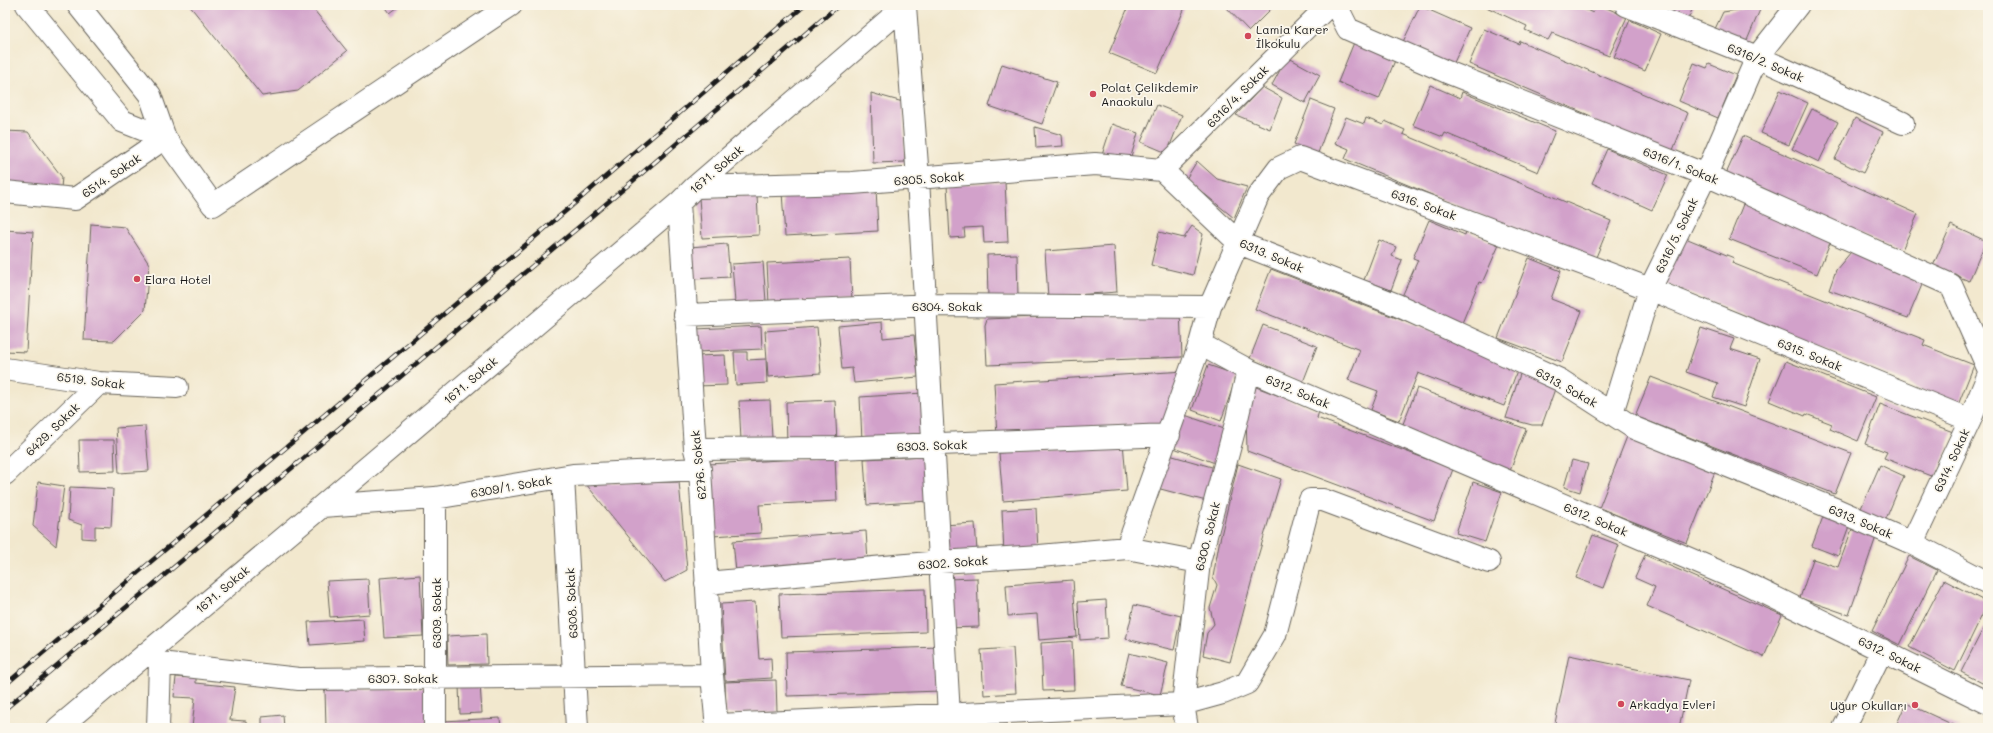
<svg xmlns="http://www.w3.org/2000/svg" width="1993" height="733" viewBox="0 0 1993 733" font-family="Mali,sans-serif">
	<rect width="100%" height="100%" fill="#fbf7ec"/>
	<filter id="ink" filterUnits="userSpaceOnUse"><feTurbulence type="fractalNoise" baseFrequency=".025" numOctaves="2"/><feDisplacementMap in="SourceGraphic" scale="8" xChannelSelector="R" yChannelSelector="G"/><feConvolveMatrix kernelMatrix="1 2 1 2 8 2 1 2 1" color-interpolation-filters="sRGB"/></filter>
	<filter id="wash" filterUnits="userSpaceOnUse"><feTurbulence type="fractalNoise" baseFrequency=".012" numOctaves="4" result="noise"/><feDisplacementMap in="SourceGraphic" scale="16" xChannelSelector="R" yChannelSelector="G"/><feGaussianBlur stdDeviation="0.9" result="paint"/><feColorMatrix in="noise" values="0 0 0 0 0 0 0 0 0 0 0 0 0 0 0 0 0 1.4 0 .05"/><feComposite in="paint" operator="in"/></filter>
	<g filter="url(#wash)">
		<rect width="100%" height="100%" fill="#f2e8ce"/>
		<g id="blocks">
			<path fill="#d2a1ca" d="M 189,5 L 310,5 L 347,51 L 298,91 L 262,96 Z
				M 384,5 L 401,5 L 390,13 Z
				M 1129,5 L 1186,5 L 1157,73 L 1109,53 Z
				M 1224,5 L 1275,5 L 1249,31 Z
				M 1482,5 L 1559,5 L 1563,7 L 1564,5 L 1575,5 L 1593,13 L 1596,5 L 1600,5 L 1627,17 L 1609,56 L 1552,33 L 1548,40 L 1525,30 L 1527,26 Z
				M 1646,5 L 1694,5 L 1687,22 Z
				M 1744,5 L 1762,5 L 1745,45 L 1714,31 L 1723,12 L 1743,9 Z
				M 1420,6 L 1470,28 L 1451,69 L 1401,46 Z
				M 1630,20 L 1661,34 L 1645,71 L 1614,57 Z
				M 1484,29 L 1519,44 L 1520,41 L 1688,113 L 1671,155 L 1589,120 L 1591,116 L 1469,64 Z
				M 1355,40 L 1396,58 L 1379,99 L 1338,82 Z
				M 1287,57 L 1320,75 L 1305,103 L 1272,85 Z
				M 1694,63 L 1707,68 L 1709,64 L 1736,75 L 1718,118 L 1679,101 Z
				M 1002,64 L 1057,82 L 1042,124 L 989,106 Z
				M 1430,85 L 1460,98 L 1462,92 L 1555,131 L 1538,172 L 1445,133 L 1443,137 L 1413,125 Z
				M 1262,87 L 1282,98 L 1270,129 L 1236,115 Z
				M 1780,90 L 1808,103 L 1789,145 L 1761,133 Z
				M 871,93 L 903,102 L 905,162 L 873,163 Z
				M 1311,100 L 1334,109 L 1318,153 L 1294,144 Z
				M 1157,105 L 1182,115 L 1167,153 L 1141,142 Z
				M 1812,109 L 1838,122 L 1819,162 L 1792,149 Z
				M 1346,117 L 1364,124 L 1366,118 L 1383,125 L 1385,121 L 1405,130 L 1403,134 L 1611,221 L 1594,262 L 1345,159 L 1349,149 L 1335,143 Z
				M 1855,118 L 1883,132 L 1863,173 L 1835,159 Z
				M 1112,124 L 1138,133 L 1129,163 L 1102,155 Z
				M 1035,127 L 1062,135 L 1063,146 L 1036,148 Z
				M 5,131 L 28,132 L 62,177 L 61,188 L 5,184 Z
				M 1743,136 L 1918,214 L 1901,252 L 1726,174 Z
				M 1607,149 L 1668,175 L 1652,210 L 1592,183 Z
				M 1197,161 L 1217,179 L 1247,187 L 1234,218 L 1186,179 Z
				M 1005,182 L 1008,242 L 984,243 L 983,227 L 964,228 L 965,237 L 950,238 L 947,185 Z
				M 876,187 L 878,231 L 785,236 L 782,192 Z
				M 757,195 L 759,235 L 702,238 L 699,198 Z
				M 1744,202 L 1832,238 L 1817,274 L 1729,239 Z
				M 1429,220 L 1465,235 L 1466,231 L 1499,245 L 1482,283 L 1479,282 L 1462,323 L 1432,310 L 1400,301 L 1418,260 L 1413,258 Z
				M 91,224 L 125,227 L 149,264 L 145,310 L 114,341 L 84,340 Z
				M 1951,225 L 1986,241 L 1969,281 L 1933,266 Z
				M 1192,226 L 1203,234 L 1193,275 L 1151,265 L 1159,232 L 1184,238 Z
				M 5,230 L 33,232 L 26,352 L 5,351 Z
				M 1678,235 L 1734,258 L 1732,263 L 1925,340 L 1923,345 L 1974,365 L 1958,405 L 1907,384 L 1908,383 L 1659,281 Z
				M 1379,240 L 1396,247 L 1392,256 L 1402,260 L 1391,290 L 1364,280 Z
				M 727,244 L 730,277 L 693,279 L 690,247 Z
				M 1114,246 L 1117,292 L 1048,297 L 1045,251 Z
				M 1851,252 L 1924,280 L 1908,318 L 1829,290 L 1836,270 Z
				M 1017,254 L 1018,298 L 988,299 L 987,255 Z
				M 1529,258 L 1561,271 L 1551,299 L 1582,311 L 1562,362 L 1498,338 Z
				M 850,259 L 852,301 L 769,304 L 767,263 Z
				M 763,262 L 766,301 L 735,303 L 732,264 Z
				M 1271,269 L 1519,366 L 1504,406 L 1418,373 L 1399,421 L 1371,410 L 1378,391 L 1348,380 L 1360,350 L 1255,309 Z
				M 1180,311 L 1182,357 L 987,365 L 985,325 L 987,319 Z
				M 882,322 L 883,338 L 914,335 L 918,377 L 854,383 L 852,368 L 842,369 L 838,326 Z
				M 1263,325 L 1317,346 L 1303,382 L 1249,361 Z
				M 761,326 L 762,349 L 697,352 L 695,329 Z
				M 817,327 L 821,373 L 768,377 L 765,331 Z
				M 1701,328 L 1734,339 L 1730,349 L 1760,359 L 1744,407 L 1713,397 L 1718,383 L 1686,372 Z
				M 734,352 L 747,352 L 747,360 L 766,359 L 767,383 L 736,385 Z
				M 725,355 L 727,385 L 696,386 L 695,356 Z
				M 1786,361 L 1876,397 L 1858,441 L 1830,429 L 1832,424 L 1806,414 L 1805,416 L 1769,401 Z
				M 1208,365 L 1237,375 L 1221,421 L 1192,410 Z
				M 1185,371 L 1164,427 L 997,437 L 994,383 Z
				M 1521,371 L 1555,389 L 1542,425 L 1532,425 L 1506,418 Z
				M 1651,377 L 1851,453 L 1835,494 L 1635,416 Z
				M 1256,387 L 1319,411 L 1317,418 L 1453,469 L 1434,521 L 1247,451 L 1246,412 Z
				M 1417,388 L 1526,429 L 1510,471 L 1401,429 Z
				M 923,393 L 925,437 L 862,441 L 860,397 Z
				M 770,400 L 772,438 L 741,440 L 739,401 Z
				M 835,400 L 837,443 L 787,446 L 786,402 Z
				M 1880,404 L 1953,432 L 1936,478 L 1884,458 L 1887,452 L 1865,444 Z
				M 1182,414 L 1227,430 L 1215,463 L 1171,447 Z
				M 145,426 L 149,471 L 119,473 L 116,428 Z
				M 1628,434 L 1716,469 L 1687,543 L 1599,508 Z
				M 79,440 L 114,440 L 115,471 L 80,472 Z
				M 1123,442 L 1127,491 L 1003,501 L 999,453 Z
				M 1162,453 L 1219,469 L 1210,502 L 1153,487 Z
				M 926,456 L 929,501 L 867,505 L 864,459 Z
				M 835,457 L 837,501 L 759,505 L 761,533 L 712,536 L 708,464 Z
				M 1572,460 L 1588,464 L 1580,492 L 1564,487 Z
				M 1238,464 L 1281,479 L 1259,553 L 1230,662 L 1203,655 L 1207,633 L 1214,624 L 1210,608 L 1217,585 L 1213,577 L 1219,544 Z
				M 1880,465 L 1904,476 L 1883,526 L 1858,515 Z
				M 38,482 L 64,486 L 56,546 L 33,526 Z
				M 679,482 L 687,570 L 665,582 L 586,484 Z
				M 1473,482 L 1502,492 L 1485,542 L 1456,533 Z
				M 70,487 L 113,489 L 111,527 L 95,526 L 95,539 L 82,538 L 82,525 L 68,520 Z
				M 1036,508 L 1038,552 L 1004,554 L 1002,510 Z
				M 1823,517 L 1849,526 L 1838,556 L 1812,546 Z
				M 975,523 L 977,551 L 944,553 L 943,525 Z
				M 1852,529 L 1876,537 L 1849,615 L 1800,598 L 1813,559 L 1838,567 Z
				M 866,531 L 868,562 L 736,572 L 733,541 Z
				M 1593,535 L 1619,545 L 1603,588 L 1576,578 Z
				M 1645,555 L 1782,615 L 1764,657 L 1647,606 L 1655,587 L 1635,578 Z
				M 1909,556 L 1937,570 L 1900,645 L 1872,631 Z
				M 420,575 L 423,636 L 384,638 L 380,578 Z
				M 977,578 L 979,627 L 946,628 L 945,579 Z
				M 368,579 L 370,614 L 330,617 L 327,581 Z
				M 1073,580 L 1077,637 L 1039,640 L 1037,614 L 1008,616 L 1006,585 Z
				M 1944,580 L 1988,603 L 1955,671 L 1909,647 Z
				M 925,589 L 926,632 L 781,637 L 779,594 Z
				M 1106,600 L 1108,638 L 1080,640 L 1078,602 Z
				M 755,602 L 759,659 L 771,658 L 772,678 L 725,681 L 721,604 Z
				M 1134,605 L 1181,616 L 1174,650 L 1126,639 Z
				M 363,619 L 365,641 L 310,645 L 308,622 Z
				M 1988,619 L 1988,681 L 1986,685 L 1961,672 Z
				M 486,634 L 487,664 L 448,665 L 447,636 Z
				M 1072,641 L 1074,690 L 1043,691 L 1041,643 Z
				M 940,647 L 941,691 L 787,696 L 786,652 Z
				M 1013,648 L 1016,693 L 984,695 L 981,650 Z
				M 1129,653 L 1168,663 L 1160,695 L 1121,686 Z
				M 1569,655 L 1689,680 L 1679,728 L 1554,728 Z
				M 176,677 L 196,678 L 196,683 L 235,687 L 230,720 L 246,721 L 247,728 L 192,728 L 195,698 L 174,697 Z
				M 776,680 L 777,712 L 726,714 L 725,682 Z
				M 480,684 L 482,713 L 460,714 L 459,685 Z
				M 426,688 L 426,728 L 326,728 L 325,690 Z
				M 1906,703 L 1960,728 L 1895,728 Z
				M 283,715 L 284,728 L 262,728 L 262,717 Z
				M 500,718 L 501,728 L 443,728 L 443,721 Z"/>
		</g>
	</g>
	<g filter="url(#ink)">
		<use href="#blocks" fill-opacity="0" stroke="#67635a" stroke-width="1"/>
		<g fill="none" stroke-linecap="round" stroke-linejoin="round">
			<g stroke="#67635a" stroke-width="24">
				<path id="minor" d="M 1336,5 L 1348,29 L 1447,72 L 1706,175 L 1951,285 L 1988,368
					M 1626,5 L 1757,57 L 1903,123
					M 905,6 L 918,179 L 949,715
					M 1162,170 L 1239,243 L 1397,305 L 1560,380 L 1634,428 L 1837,510 L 1912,543 L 1988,583
					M 1162,170 L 1329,5
					M 695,187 L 852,183 L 1095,164 L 1162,170
					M 5,192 L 75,199 L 165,138
					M 679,203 L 695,449 L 700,469 L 712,675 L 717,728
					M 685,315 L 935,305 L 1210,307
					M 1200,344 L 1248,370 L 1741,581 L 1988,703
					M 5,369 L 99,383 L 177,387
					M 1612,413 L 1650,289 L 1706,175 L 1757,57 L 1798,5
					M 695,449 L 837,448 L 1169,435
					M 5,474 L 99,383
					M 563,477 L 577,728
					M 435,498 L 435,728
					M 322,506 L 435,498 L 573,475 L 700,469
					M 1912,543 L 1970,420 L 1988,376
					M 1127,548 L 1200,344 L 1210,307 L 1258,196 L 1279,168 L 1300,158 L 1650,289 L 1970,420
					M 706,583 L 940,562 L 1040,556 L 1127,548 L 1199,562
					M 717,725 L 1183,704 L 1223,693 L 1247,683 L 1275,635 L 1310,500 L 1323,500 L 1489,562
					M 58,728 L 322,506 L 679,203 L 695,187 L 906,5
					M 158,728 L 160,663 L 299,679 L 712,675
					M 1187,728 L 1183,704 L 1199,562 L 1236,423 L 1248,370
					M 1844,728 L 1882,650"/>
			</g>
			<g stroke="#67635a" stroke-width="24">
				<path id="tertiary" d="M 27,5 L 122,121 L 165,138
					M 78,5 L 150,95 L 165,138 L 213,205 L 511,5"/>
			</g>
			<use href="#minor" stroke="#fff" stroke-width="22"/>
			<use href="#tertiary" stroke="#fff" stroke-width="22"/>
			<g stroke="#1c1c1c" stroke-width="4.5">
				<path id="rail" d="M 5,685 L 568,209 L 805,5
					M 5,709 L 580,226 L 839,5"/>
			</g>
			<use href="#rail" stroke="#fbf7ec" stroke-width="3" stroke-dasharray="9" stroke-linecap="butt"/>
		</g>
	</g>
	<g fill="#d1495b" stroke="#fbf7ec" stroke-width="1.5">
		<circle cx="1248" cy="36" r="4"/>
		<circle cx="1093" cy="94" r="4"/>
		<circle cx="137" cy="279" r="4"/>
		<circle cx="1621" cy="704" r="4"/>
		<circle cx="1915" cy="705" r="4"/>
	</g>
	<g text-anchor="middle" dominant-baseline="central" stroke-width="3.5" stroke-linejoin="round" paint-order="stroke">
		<g font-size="12" fill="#1c1c1c" stroke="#fbf7ec" text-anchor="start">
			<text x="1256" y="29">Lamia Karer<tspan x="1256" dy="14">İlkokulu</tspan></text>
			<text x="1101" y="87">Polat Çelikdemir<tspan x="1101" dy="14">Anaokulu</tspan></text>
			<text x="145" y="279">Elara Hotel</text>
			<text x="1629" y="704">Arkadya Evleri</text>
			<text x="1907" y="705" text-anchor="end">Uğur Okulları</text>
		</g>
		<g font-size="12" fill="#1c1c1c" stroke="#fbf7ec">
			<text transform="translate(1766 62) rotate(23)">6316/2. Sokak</text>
			<text transform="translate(1237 96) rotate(-45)">6316/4. Sokak</text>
			<text transform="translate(1681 165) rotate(22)">6316/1. Sokak</text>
			<text transform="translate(716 169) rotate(-41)">1671. Sokak</text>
			<text transform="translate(111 175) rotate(-34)">6514. Sokak</text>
			<text transform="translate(929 178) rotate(-4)">6305. Sokak</text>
			<text transform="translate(1424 204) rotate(20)">6316. Sokak</text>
			<text transform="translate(1676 235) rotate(-64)">6316/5. Sokak</text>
			<text transform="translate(1272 255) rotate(23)">6313. Sokak</text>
			<text x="947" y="306">6304. Sokak</text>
			<text transform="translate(1810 354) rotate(22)">6315. Sokak</text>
			<text transform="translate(91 380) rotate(7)">6519. Sokak</text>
			<text transform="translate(470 380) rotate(-40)">1671. Sokak</text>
			<text transform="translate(1567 387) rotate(29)">6313. Sokak</text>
			<text transform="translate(1298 391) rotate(23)">6312. Sokak</text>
			<text transform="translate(52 429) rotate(-44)">6429. Sokak</text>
			<text transform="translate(932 445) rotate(-2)">6303. Sokak</text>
			<text transform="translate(1951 460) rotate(-65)">6314. Sokak</text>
			<text transform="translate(698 465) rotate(-96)">6276. Sokak</text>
			<text transform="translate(511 486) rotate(-10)">6309/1. Sokak</text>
			<text transform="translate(1596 519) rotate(23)">6312. Sokak</text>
			<text transform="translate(1861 521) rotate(23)">6313. Sokak</text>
			<text transform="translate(1207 536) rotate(-76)">6300. Sokak</text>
			<text transform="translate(953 562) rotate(-4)">6302. Sokak</text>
			<text transform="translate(222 589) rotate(-40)">1671. Sokak</text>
			<text transform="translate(571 603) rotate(-93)">6308. Sokak</text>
			<text transform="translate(436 613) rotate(-90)">6309. Sokak</text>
			<text transform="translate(1890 654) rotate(26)">6312. Sokak</text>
			<text x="403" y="678">6307. Sokak</text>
		</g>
	</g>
	<rect width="1993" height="733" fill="none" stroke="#fbf7ec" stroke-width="20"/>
</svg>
